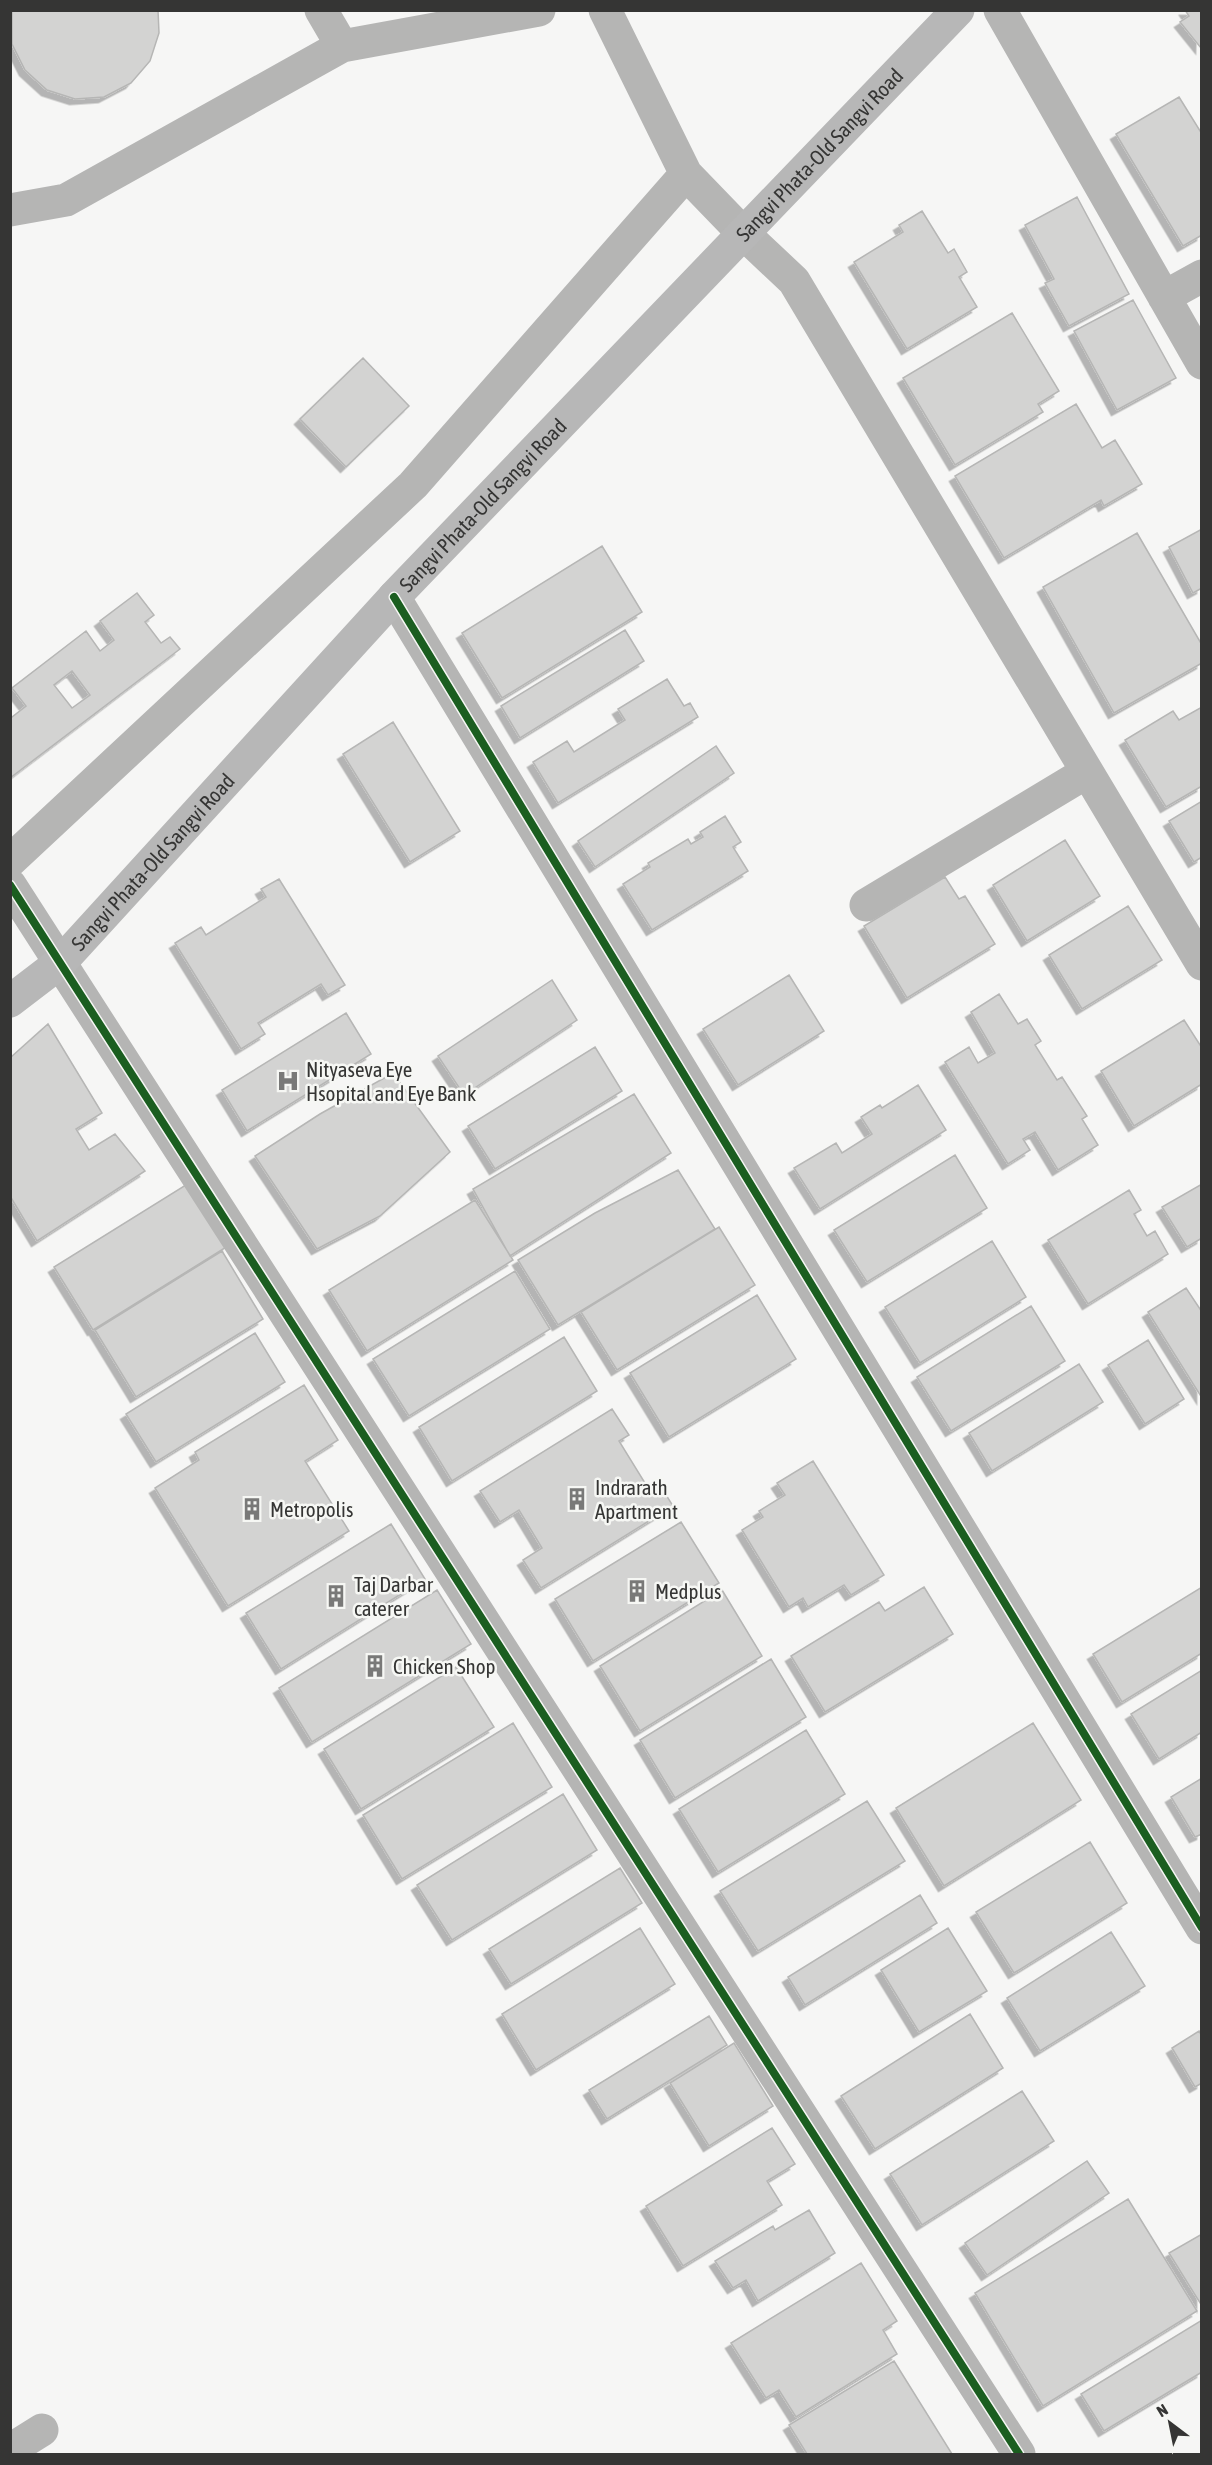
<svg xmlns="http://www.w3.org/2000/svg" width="1212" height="2465" viewBox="0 0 1212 2465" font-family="'Asap Condensed',sans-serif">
	<defs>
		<filter id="shadow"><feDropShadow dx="-5.5" dy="5.5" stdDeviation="0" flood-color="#0004"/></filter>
	</defs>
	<rect width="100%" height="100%" fill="#f6f6f5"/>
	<path fill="#d3d3d2" stroke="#b6b6b5" stroke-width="1.5" fill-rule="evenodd" filter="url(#shadow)" d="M 12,10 L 158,10 L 159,33 L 150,61 L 131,83 L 104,97 L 75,99 L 47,90 L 25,70 L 12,44 Z
		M 1185,10 L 1202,10 L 1201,48 L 1180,22 L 1189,16 Z
		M 1179,97 L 1202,134 L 1202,235 L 1183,246 L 1116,134 Z
		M 1077,197 L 1129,294 L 1069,326 L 1045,283 L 1054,279 L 1025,225 Z
		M 922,211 L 948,253 L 954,249 L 967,272 L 959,277 L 977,307 L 907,349 L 854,262 L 903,232 L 899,225 Z
		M 1133,300 L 1176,378 L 1117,410 L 1074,331 Z
		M 1012,313 L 1059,391 L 1038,404 L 1043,412 L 955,465 L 903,378 Z
		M 363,358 L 409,406 L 346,467 L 300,419 Z
		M 1076,404 L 1102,448 L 1115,440 L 1142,484 L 1104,506 L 1101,500 L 1004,558 L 955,476 Z
		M 1202,529 L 1202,588 L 1193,593 L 1169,547 Z
		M 1137,533 L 1202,645 L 1202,663 L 1114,713 L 1043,587 Z
		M 602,546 L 642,612 L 502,698 L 462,633 Z
		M 137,593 L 154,615 L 145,622 L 161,643 L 170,637 L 180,649 L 10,778 L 10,715 L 12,717 L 26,706 L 12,688 L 86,631 L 100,651 L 114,640 L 100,621 ZM 72,671 L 90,695 L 72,708 L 54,685 Z
		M 625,630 L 644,661 L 520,738 L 501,706 Z
		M 667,679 L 684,706 L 690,703 L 698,717 L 558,803 L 533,762 L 567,741 L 574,752 L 625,720 L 618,709 Z
		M 1202,707 L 1202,786 L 1166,807 L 1125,740 L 1173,711 L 1179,720 Z
		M 393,722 L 460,831 L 410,862 L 343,754 Z
		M 716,746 L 734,773 L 595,867 L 578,841 Z
		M 1202,801 L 1202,857 L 1194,862 L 1169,821 Z
		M 725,816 L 741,842 L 733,847 L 748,871 L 652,930 L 623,884 L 650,867 L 648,863 L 688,839 L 691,844 L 703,837 L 700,832 Z
		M 1065,840 L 1100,896 L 1027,941 L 993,885 Z
		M 945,877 L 959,899 L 965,896 L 995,944 L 907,998 L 864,926 Z
		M 279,879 L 345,985 L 328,995 L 321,984 L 258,1023 L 265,1034 L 241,1049 L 175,943 L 201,927 L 206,935 L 266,897 L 261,889 Z
		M 1128,906 L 1162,960 L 1082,1009 L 1049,955 Z
		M 789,975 L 824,1031 L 738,1085 L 703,1029 Z
		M 552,980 L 577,1020 L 464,1095 L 438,1056 Z
		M 999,994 L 1018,1024 L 1027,1019 L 1041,1041 L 1035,1045 L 1057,1080 L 1062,1077 L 1087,1116 L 1082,1119 L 1098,1145 L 1058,1170 L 1035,1132 L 1023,1139 L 1030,1150 L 1008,1164 L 945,1062 L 969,1047 L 978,1063 L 995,1053 L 971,1012 Z
		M 346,1013 L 371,1054 L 247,1131 L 222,1090 Z
		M 1184,1020 L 1202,1048 L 1202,1084 L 1134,1126 L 1101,1071 Z
		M 48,1024 L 102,1113 L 76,1129 L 89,1150 L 115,1134 L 145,1171 L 37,1241 L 10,1196 L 10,1058 Z
		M 595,1047 L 622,1091 L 495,1169 L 468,1126 Z
		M 393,1073 L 450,1152 L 380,1216 L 317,1249 L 255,1156 L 320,1114 Z
		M 918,1085 L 946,1130 L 820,1209 L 794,1168 L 836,1143 L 842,1153 L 872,1134 L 861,1117 L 880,1105 L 882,1108 Z
		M 634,1094 L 671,1153 L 510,1256 L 473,1189 Z
		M 955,1155 L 987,1208 L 867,1282 L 834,1230 Z
		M 678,1170 L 715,1229 L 558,1325 L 518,1260 L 595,1213 Z
		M 189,1183 L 228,1246 L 93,1330 L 54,1267 Z
		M 1202,1184 L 1202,1238 L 1187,1247 L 1162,1207 Z
		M 1129,1190 L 1141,1210 L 1134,1214 L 1147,1236 L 1155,1231 L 1168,1254 L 1088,1304 L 1048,1240 Z
		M 475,1200 L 513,1260 L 367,1351 L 329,1290 Z
		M 719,1227 L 755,1285 L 617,1370 L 581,1312 Z
		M 992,1241 L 1026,1297 L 920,1363 L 885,1307 Z
		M 222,1251 L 263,1319 L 136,1397 L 95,1330 Z
		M 515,1271 L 550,1329 L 409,1416 L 373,1359 Z
		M 1186,1288 L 1202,1312 L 1202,1398 L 1148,1312 Z
		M 757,1295 L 796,1359 L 669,1437 L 630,1373 Z
		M 1031,1306 L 1065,1361 L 951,1431 L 917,1377 Z
		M 255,1333 L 285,1382 L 156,1462 L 126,1414 Z
		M 564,1337 L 597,1391 L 452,1481 L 419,1427 Z
		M 1148,1340 L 1184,1399 L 1145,1424 L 1108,1365 Z
		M 1079,1364 L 1103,1402 L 992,1471 L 969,1433 Z
		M 304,1385 L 338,1440 L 305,1461 L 349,1531 L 228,1606 L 155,1488 L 199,1460 L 195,1452 Z
		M 612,1409 L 629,1435 L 619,1441 L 648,1488 L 658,1482 L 673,1506 L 541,1588 L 523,1560 L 542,1548 L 519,1510 L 500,1522 L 480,1491 Z
		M 813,1461 L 884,1575 L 851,1595 L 844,1585 L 808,1607 L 803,1598 L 789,1607 L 742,1530 L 763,1517 L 759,1511 L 785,1495 L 777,1483 Z
		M 681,1522 L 719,1583 L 593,1661 L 555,1599 Z
		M 391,1524 L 425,1579 L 281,1669 L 246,1613 Z
		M 924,1587 L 953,1634 L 825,1712 L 791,1656 L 879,1602 L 885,1611 Z
		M 1202,1587 L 1202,1653 L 1122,1702 L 1093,1654 Z
		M 437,1590 L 471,1644 L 312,1742 L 279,1688 Z
		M 722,1590 L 762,1656 L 640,1731 L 600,1666 Z
		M 771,1659 L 806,1717 L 675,1798 L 640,1740 Z
		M 456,1667 L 494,1727 L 361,1809 L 324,1749 Z
		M 1202,1670 L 1202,1732 L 1159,1759 L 1131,1714 Z
		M 513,1723 L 552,1787 L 402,1879 L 363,1815 Z
		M 1033,1723 L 1081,1800 L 944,1886 L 896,1808 Z
		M 806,1730 L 845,1794 L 718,1872 L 679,1809 Z
		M 1202,1778 L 1202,1834 L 1195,1837 L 1171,1797 Z
		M 563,1794 L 597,1850 L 452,1940 L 417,1885 Z
		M 867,1801 L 905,1861 L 758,1951 L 720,1891 Z
		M 1090,1842 L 1127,1903 L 1014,1973 L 976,1912 Z
		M 620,1868 L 642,1903 L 511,1984 L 489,1949 Z
		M 920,1895 L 937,1923 L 805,2005 L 788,1977 Z
		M 640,1928 L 675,1984 L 536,2070 L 502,2014 Z
		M 948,1928 L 987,1991 L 919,2032 L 881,1970 Z
		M 1111,1932 L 1145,1986 L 1040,2051 L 1007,1998 Z
		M 970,2014 L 1003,2068 L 875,2149 L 841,2096 Z
		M 709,2016 L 727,2045 L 607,2119 L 589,2090 Z
		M 1199,2031 L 1202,2036 L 1202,2083 L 1195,2087 L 1172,2048 Z
		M 734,2043 L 773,2106 L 709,2146 L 670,2083 Z
		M 1022,2091 L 1054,2141 L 922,2225 L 890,2174 Z
		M 772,2128 L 795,2164 L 767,2181 L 782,2205 L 683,2266 L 646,2206 Z
		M 1087,2161 L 1109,2193 L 987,2275 L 965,2243 Z
		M 1128,2199 L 1197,2311 L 1043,2406 L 975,2293 Z
		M 809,2210 L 835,2253 L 758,2301 L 746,2280 L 733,2288 L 715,2261 L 773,2226 L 775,2230 Z
		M 1202,2234 L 1202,2306 L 1169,2253 Z
		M 861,2263 L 897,2321 L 883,2330 L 897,2354 L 796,2417 L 779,2390 L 766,2398 L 731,2343 Z
		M 1202,2320 L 1202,2372 L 1104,2431 L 1081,2394 Z
		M 894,2361 L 952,2454 L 807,2454 L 789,2425 Z"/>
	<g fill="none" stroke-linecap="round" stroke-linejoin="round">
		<path stroke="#b5b5b4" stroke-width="33" d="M 321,10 L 342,46
			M 605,10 L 686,174 L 742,232 L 794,281 L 1202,964
			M 1000,10 L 1202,363
			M 10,210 L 66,200 L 342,46 L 539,10
			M 1164,297 L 1202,276
			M 394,597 L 1202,1928
			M 10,861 L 413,485 L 686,174
			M 10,885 L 1019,2454
			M 866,905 L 1087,772
			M 10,2450 L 42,2430"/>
		<path stroke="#b7b7b7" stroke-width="33" id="s1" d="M 10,1001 L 61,962 L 394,597 L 958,10"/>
		<g stroke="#f6f7f4" stroke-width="11">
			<path id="cycleway" d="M 394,597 L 1202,1928
				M 10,885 L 1019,2454"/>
		</g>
		<use href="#cycleway" stroke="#1b5e20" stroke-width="8"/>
	</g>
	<defs>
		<g id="hospital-bare" transform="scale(1.8)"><path d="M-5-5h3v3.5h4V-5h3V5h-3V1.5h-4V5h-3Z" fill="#797978" stroke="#f6f7f4" stroke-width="2.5" paint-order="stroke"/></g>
		<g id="building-bare" transform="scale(1.8)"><path d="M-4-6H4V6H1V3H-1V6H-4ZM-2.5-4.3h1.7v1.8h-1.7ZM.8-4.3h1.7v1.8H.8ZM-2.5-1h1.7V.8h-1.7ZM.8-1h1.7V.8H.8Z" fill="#797978" stroke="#f6f7f4" stroke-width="2.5" paint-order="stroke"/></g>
	</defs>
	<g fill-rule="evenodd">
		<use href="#hospital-bare" x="288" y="1081"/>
		<use href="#building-bare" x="577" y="1499"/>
		<use href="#building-bare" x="252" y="1509"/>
		<use href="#building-bare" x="637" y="1591"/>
		<use href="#building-bare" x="336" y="1596"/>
		<use href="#building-bare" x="375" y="1666"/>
	</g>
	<g text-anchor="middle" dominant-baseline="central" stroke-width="5" stroke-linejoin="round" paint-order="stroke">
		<g font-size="21" fill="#353534" stroke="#f6f7f4">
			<text stroke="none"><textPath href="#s1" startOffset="1172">Sangvi Phata-Old Sangvi Road</textPath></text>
			<text stroke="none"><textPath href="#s1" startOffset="686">Sangvi Phata-Old Sangvi Road</textPath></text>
			<text stroke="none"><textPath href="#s1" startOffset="200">Sangvi Phata-Old Sangvi Road</textPath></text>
		</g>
		<g font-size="21" fill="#353534" stroke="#f6f7f4" text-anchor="start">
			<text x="306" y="1069">Nityaseva Eye<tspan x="306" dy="24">Hsopital and Eye Bank</tspan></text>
			<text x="595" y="1487">Indrarath<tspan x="595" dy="24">Apartment</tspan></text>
			<text x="270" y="1509">Metropolis</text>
			<text x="354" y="1584">Taj Darbar<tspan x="354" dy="24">caterer</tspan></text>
			<text x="655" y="1591">Medplus</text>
			<text x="393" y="1666">Chicken Shop</text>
		</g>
	</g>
	<rect width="1212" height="2465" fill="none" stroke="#353534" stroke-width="24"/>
	<g transform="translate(1170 2423) rotate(328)" stroke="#f6f7f4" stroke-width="4.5" paint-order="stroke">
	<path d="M0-4.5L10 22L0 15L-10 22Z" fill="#353534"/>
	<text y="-9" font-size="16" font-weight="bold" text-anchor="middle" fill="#353534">N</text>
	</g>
</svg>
